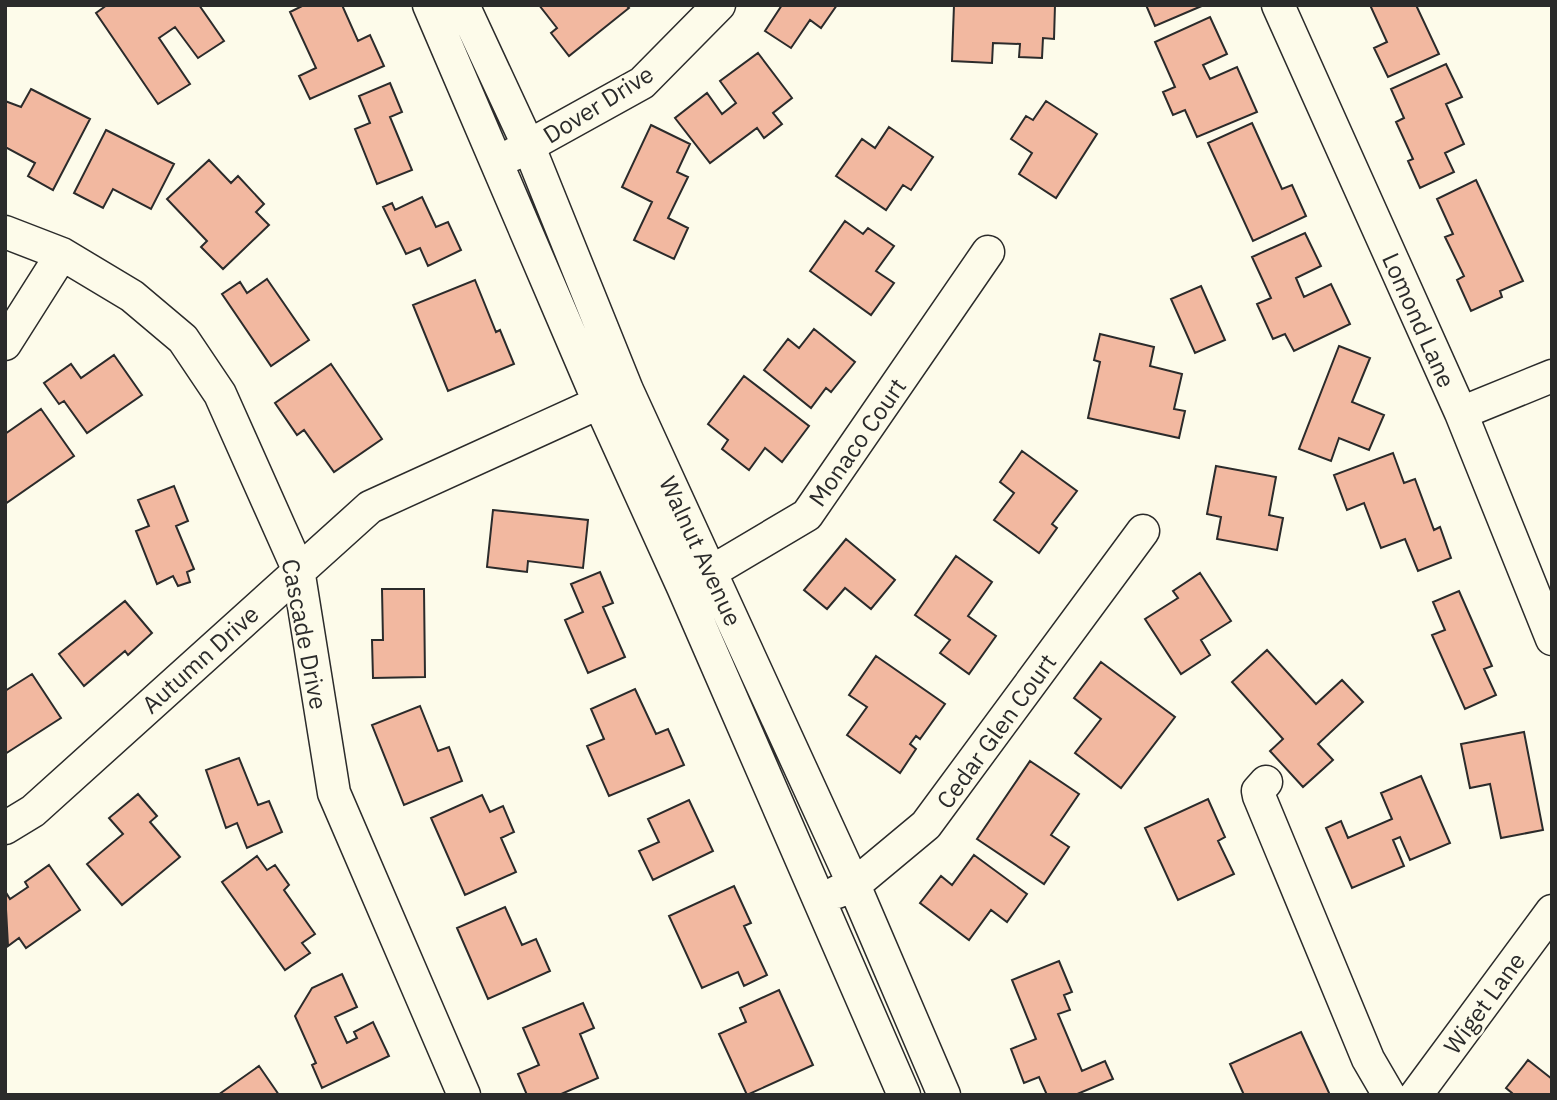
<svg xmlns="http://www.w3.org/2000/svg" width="1557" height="1100" viewBox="0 0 1557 1100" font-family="'IBM Plex Sans',sans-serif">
	<rect width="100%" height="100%" fill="#fdfbea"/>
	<path fill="#f2b8a0" stroke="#2b2b2b" stroke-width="2" d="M 107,5 L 199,5 L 224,41 L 198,58 L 175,27 L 159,38 L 190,84 L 158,104 L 96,13 Z
		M 304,5 L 342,5 L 358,41 L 370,35 L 384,66 L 310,99 L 299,76 L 316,68 L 290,12 Z
		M 539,5 L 626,5 L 629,8 L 569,56 L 551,33 L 557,28 Z
		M 782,5 L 837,5 L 821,28 L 810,20 L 791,48 L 765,31 Z
		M 954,5 L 1055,5 L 1054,39 L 1043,38 L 1042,58 L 1019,57 L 1020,44 L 993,43 L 992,63 L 952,61 Z
		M 1146,5 L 1204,5 L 1155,26 Z
		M 1370,5 L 1416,5 L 1439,54 L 1388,77 L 1374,48 L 1387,42 Z
		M 1210,17 L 1227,54 L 1203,65 L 1210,79 L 1237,67 L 1257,112 L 1197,137 L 1185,110 L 1173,115 L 1163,92 L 1175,87 L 1155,42 Z
		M 758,53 L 792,98 L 773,113 L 782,124 L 764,138 L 757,128 L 710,163 L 675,118 L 707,93 L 722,114 L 736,103 L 720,81 Z
		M 1446,64 L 1462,97 L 1446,104 L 1464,144 L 1445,153 L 1454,172 L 1420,188 L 1408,161 L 1413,159 L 1396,122 L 1404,118 L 1391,89 Z
		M 390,83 L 402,112 L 390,117 L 412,170 L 377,184 L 355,129 L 370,123 L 359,96 Z
		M 31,89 L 90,119 L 53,190 L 28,176 L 35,163 L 5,147 L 5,101 L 21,107 Z
		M 1046,101 L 1097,134 L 1056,198 L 1019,174 L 1032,153 L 1011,139 L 1026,116 L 1033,120 Z
		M 1252,123 L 1282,189 L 1292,185 L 1306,216 L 1253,241 L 1208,143 Z
		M 651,125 L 690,144 L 677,172 L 688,177 L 668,218 L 688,228 L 674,259 L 634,240 L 652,202 L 622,187 Z
		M 889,127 L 933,157 L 911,190 L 903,185 L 886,210 L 836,176 L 862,139 L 875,148 Z
		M 106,130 L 174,164 L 151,209 L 113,189 L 103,208 L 74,193 Z
		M 209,160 L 231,183 L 238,176 L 264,204 L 256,212 L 269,225 L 223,269 L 201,247 L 207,241 L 167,199 Z
		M 1476,180 L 1523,281 L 1500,291 L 1502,297 L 1471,311 L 1457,280 L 1464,276 L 1445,237 L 1453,234 L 1437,199 Z
		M 422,197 L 436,227 L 448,222 L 461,250 L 428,266 L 420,248 L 406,254 L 383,207 L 392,203 L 395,210 Z
		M 845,221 L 863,234 L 868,228 L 894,246 L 876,271 L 894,283 L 871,315 L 810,271 Z
		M 1305,233 L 1321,266 L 1296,278 L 1304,297 L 1331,284 L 1350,324 L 1294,351 L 1285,334 L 1273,339 L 1257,304 L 1271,298 L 1252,257 Z
		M 267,279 L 309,340 L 271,366 L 222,294 L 240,282 L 247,293 Z
		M 475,280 L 496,332 L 500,330 L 514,364 L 448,391 L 413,305 Z
		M 1201,286 L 1225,340 L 1195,353 L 1171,299 Z
		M 814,329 L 855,362 L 831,392 L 826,388 L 811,408 L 764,370 L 788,339 L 799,348 Z
		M 1100,334 L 1154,347 L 1150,366 L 1182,374 L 1174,409 L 1185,411 L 1179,438 L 1088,418 L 1100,362 L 1094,360 Z
		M 1339,346 L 1370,358 L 1352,402 L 1384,415 L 1369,450 L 1339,438 L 1331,461 L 1299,449 Z
		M 114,355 L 142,395 L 87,433 L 64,401 L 59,404 L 44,383 L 71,364 L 81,378 Z
		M 331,364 L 382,439 L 334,472 L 304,430 L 297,435 L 275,403 Z
		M 744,376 L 809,426 L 782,462 L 765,448 L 749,470 L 722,449 L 728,440 L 708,424 Z
		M 41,409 L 74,456 L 5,504 L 5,434 Z
		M 1022,451 L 1077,491 L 1052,524 L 1057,528 L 1039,553 L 994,520 L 1014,493 L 1000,482 Z
		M 1393,453 L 1404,483 L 1415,479 L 1434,530 L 1440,527 L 1451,558 L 1418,571 L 1405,539 L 1381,548 L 1364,503 L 1347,510 L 1334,475 Z
		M 1216,466 L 1276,477 L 1269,515 L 1283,518 L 1277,550 L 1217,539 L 1221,517 L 1207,514 Z
		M 174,486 L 188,521 L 176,526 L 194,569 L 187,572 L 190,582 L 178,586 L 173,576 L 157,584 L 136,531 L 149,526 L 138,500 Z
		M 493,510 L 588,520 L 583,568 L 528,561 L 527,572 L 487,567 Z
		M 846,539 L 895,580 L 871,609 L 845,588 L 827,609 L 804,590 Z
		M 956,556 L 992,582 L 968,616 L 996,636 L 969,674 L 940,653 L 950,640 L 915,615 Z
		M 600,572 L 613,603 L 603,607 L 625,657 L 588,673 L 565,620 L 583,612 L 571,584 Z
		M 1200,573 L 1231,621 L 1201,640 L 1210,655 L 1181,674 L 1145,619 L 1178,598 L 1173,591 Z
		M 382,589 L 424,589 L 425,677 L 373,678 L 372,640 L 383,640 Z
		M 1459,591 L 1492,666 L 1484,669 L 1496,695 L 1465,709 L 1432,635 L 1445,630 L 1433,602 Z
		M 125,601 L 152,633 L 128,655 L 125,651 L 84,686 L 59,654 Z
		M 1267,650 L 1316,704 L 1342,680 L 1363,702 L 1318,744 L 1333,760 L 1303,787 L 1270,751 L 1283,739 L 1232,682 Z
		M 876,656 L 945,704 L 920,739 L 916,736 L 910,744 L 916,749 L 900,773 L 847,735 L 867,707 L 849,695 Z
		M 1101,662 L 1175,717 L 1121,788 L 1075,753 L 1101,719 L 1074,698 Z
		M 32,674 L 61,718 L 5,754 L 5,691 Z
		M 635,689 L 656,734 L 668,729 L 684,765 L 609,796 L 587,746 L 604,739 L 591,709 Z
		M 420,706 L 438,751 L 449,747 L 462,781 L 404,805 L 372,725 Z
		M 1524,732 L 1543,830 L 1501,838 L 1490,784 L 1470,788 L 1461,744 Z
		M 239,758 L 258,805 L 269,801 L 282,832 L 247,848 L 237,823 L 226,828 L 206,770 Z
		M 1030,761 L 1079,794 L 1051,835 L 1069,847 L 1044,884 L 977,839 Z
		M 1421,776 L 1450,843 L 1410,860 L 1400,837 L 1393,840 L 1404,866 L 1352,888 L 1326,828 L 1341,821 L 1348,838 L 1392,819 L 1381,793 Z
		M 138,794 L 157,816 L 150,822 L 180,857 L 122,905 L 87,864 L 123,834 L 109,818 Z
		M 482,795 L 490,812 L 503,806 L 514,832 L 501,838 L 516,872 L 465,895 L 431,818 Z
		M 1208,799 L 1225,837 L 1218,841 L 1234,874 L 1178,900 L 1145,828 Z
		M 689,800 L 713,851 L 653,880 L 639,851 L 659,842 L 648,819 Z
		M 974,855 L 1027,894 L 1007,922 L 991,910 L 969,940 L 920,903 L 941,876 L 952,885 Z
		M 257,856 L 267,870 L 275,865 L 289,885 L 284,890 L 315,934 L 302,943 L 310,953 L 285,970 L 222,882 Z
		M 49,865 L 80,910 L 26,948 L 19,938 L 8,946 L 5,891 L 10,899 L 28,887 L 25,882 Z
		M 734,886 L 751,923 L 744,926 L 767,975 L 744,986 L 738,972 L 702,988 L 669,916 Z
		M 505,907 L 522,945 L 536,939 L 550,971 L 488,999 L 457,928 Z
		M 1059,961 L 1072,992 L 1064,995 L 1070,1010 L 1058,1014 L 1082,1071 L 1105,1061 L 1113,1079 L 1075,1095 L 1047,1095 L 1039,1077 L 1024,1083 L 1011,1049 L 1036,1039 L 1012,980 Z
		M 342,974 L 357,1007 L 335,1017 L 347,1043 L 357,1038 L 354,1032 L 373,1022 L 389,1056 L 322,1088 L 312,1065 L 316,1063 L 295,1016 L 312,988 Z
		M 779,990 L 813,1065 L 747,1095 L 719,1034 L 746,1022 L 740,1008 Z
		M 583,1003 L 594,1028 L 580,1034 L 598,1078 L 559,1095 L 527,1095 L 518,1074 L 539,1065 L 523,1028 Z
		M 1301,1032 L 1330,1095 L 1244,1095 L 1230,1064 Z
		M 1528,1060 L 1552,1079 L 1552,1095 L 1511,1095 L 1512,1093 L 1506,1088 Z
		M 259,1066 L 279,1095 L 218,1095 Z"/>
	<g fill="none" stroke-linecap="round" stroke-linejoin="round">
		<g stroke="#2b2b2b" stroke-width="35">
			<path id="minor" d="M 429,5 L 599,402 L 683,587 L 904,1095
				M 463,5 L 529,147 L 627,390 L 854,885 L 944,1095
				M 1278,5 L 1461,413 L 1552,639
				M 512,155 L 642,83 L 719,5
				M 5,232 L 62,254 L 132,296 L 183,339 L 220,394 L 298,569 L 334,793 L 464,1095
				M 5,344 L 62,254
				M 1461,413 L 1552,376
				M 694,582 L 807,515 L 988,252
				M 1266,782 L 1258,791 L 1259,796 L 1368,1059 L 1389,1095
				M 5,828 L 33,811 L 370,507 L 616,395
				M 837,892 L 854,885 L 926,825 L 1143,531
				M 1416,1095 L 1552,911"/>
		</g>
		<use href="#minor" stroke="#fdfbea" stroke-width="32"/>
	</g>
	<g text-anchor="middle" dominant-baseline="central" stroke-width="5" stroke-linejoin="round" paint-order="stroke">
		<g font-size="24" fill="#2b2b2b" stroke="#fdfbea">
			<text transform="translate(598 104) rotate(-32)">Dover Drive</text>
			<text transform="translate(1419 320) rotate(66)">Lomond Lane</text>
			<text transform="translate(857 442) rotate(-55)">Monaco Court</text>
			<text transform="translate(701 551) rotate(65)">Walnut Avenue</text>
			<text transform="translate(305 634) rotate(79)">Cascade Drive</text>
			<text transform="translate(200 659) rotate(-42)">Autumn Drive</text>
			<text transform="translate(996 731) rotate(-54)">Cedar Glen Court</text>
			<text transform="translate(1484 1003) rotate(-54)">Wiget Lane</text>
		</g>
	</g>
	<rect width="1557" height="1100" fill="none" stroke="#2b2b2b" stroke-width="14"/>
</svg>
